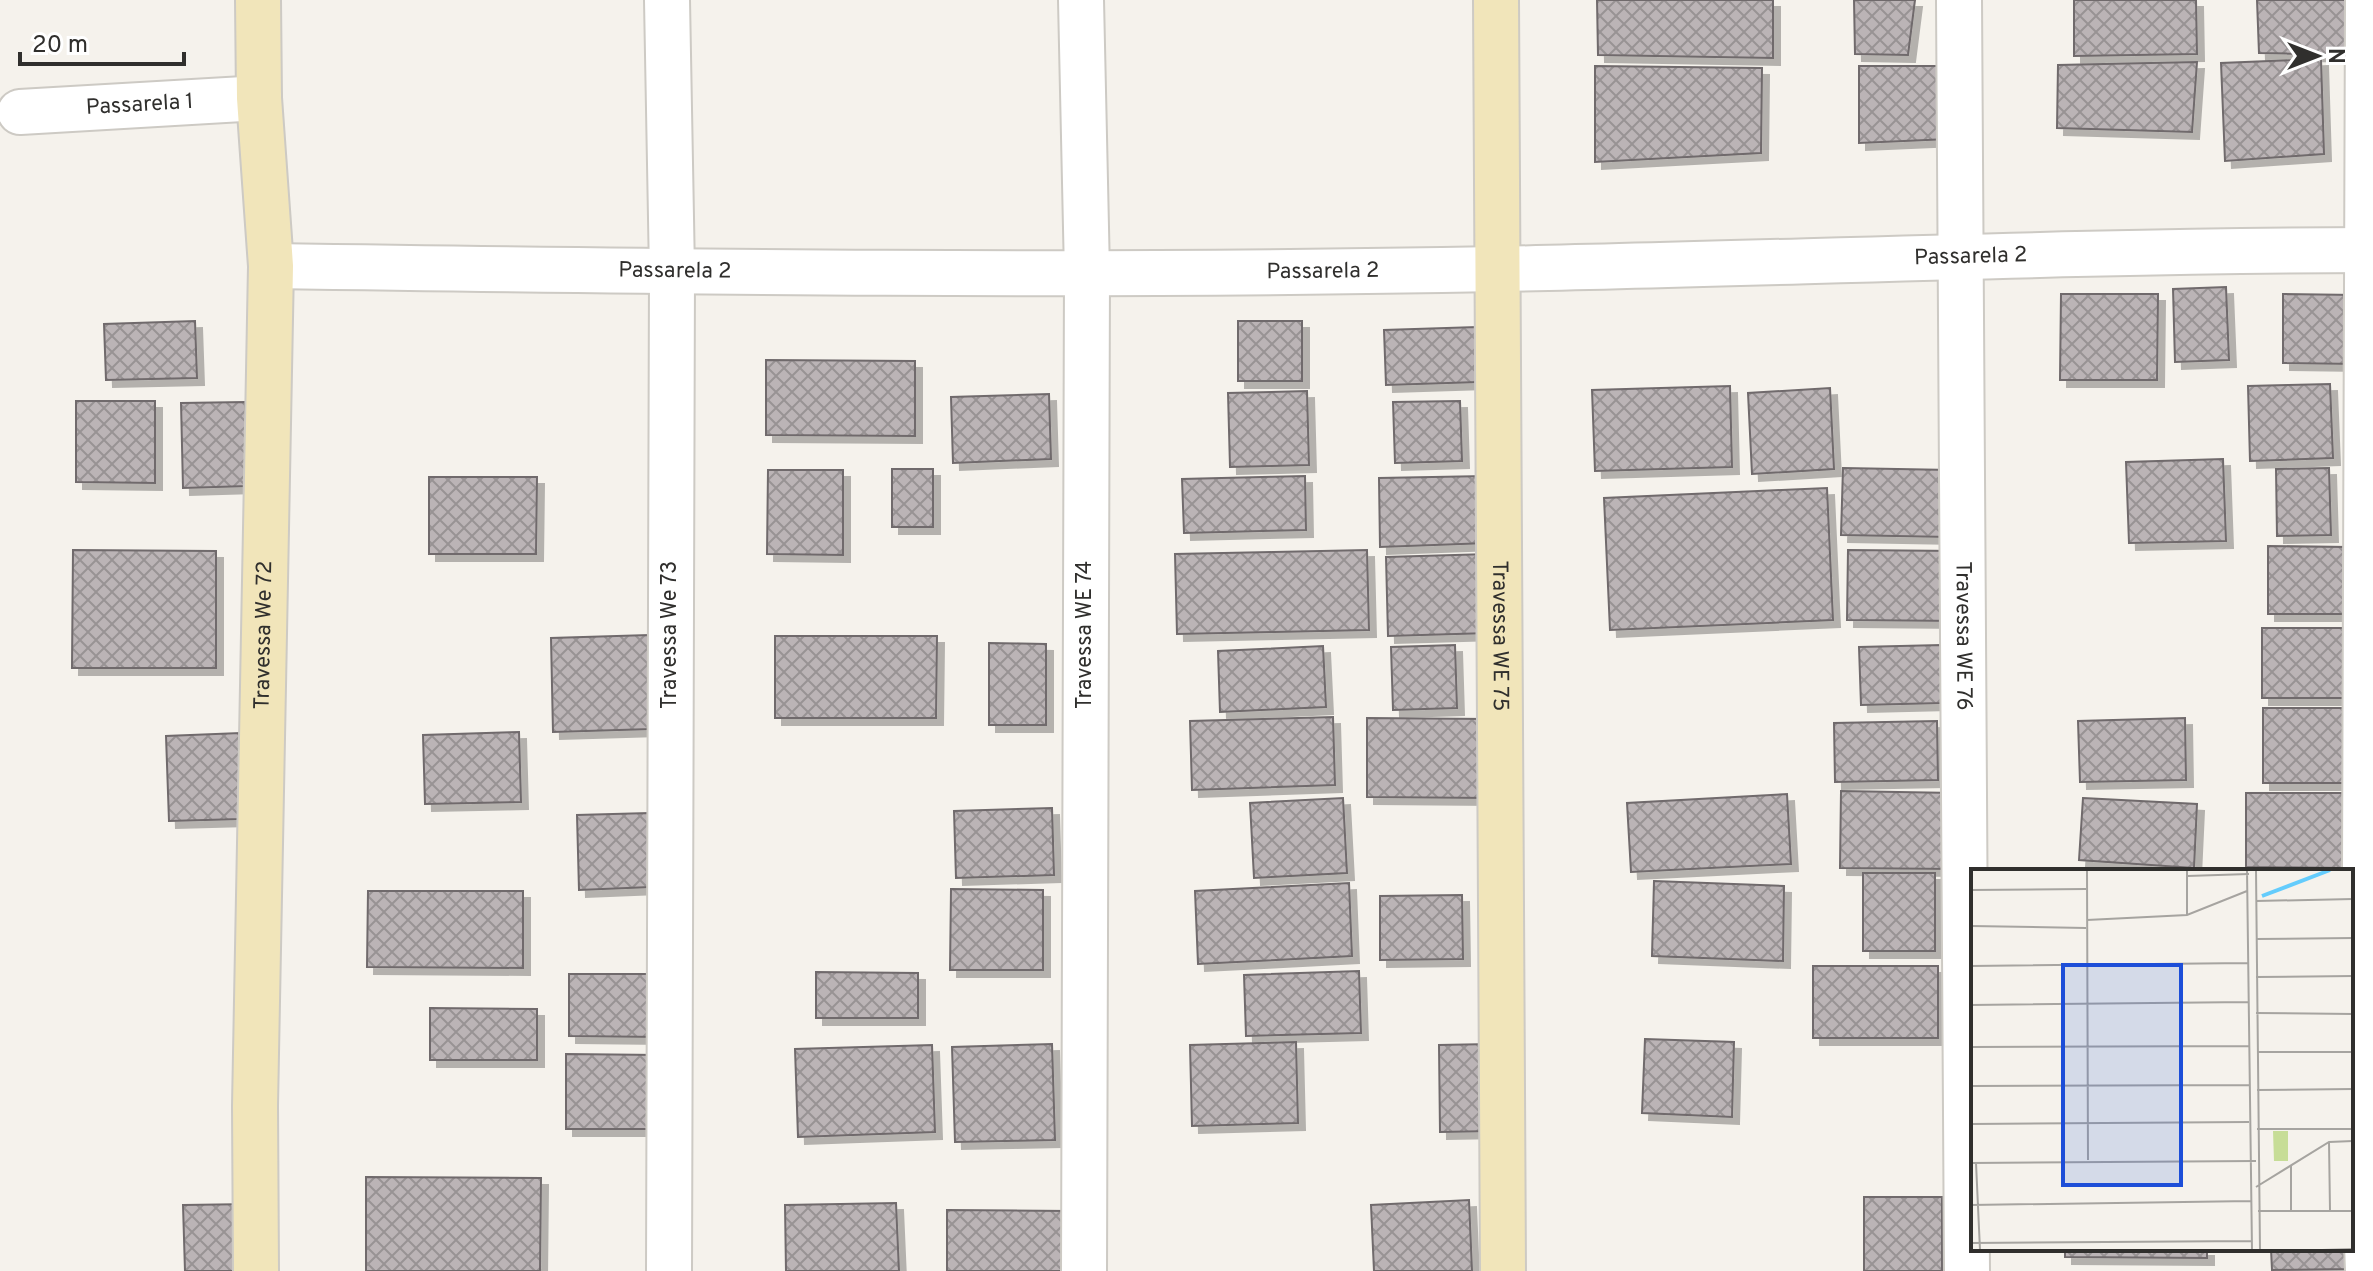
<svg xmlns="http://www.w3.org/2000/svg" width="2373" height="1271" viewBox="0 0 2373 1271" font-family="Overpass,sans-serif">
	<defs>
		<pattern id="building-cross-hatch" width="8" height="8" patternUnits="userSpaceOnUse" patternTransform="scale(2)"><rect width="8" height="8" fill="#bbb4b6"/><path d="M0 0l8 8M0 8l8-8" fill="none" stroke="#989394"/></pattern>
		<filter id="shadow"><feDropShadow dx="7" dy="7" stdDeviation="0" flood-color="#0004"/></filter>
	</defs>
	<rect width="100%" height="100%" fill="#f5f2ec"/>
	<path fill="url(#building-cross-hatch)" stroke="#706a6c" stroke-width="2" filter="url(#shadow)" d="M 1597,0 L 1773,0 L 1773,58 L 1598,55 Z
		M 1854,0 L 1915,0 L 1908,55 L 1855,54 Z
		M 2074,0 L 2196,0 L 2197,54 L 2074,56 Z
		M 2257,0 L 2356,0 L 2354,55 L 2259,53 Z
		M 2321,59 L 2324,154 L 2225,161 L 2221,63 Z
		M 2197,62 L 2192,132 L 2057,128 L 2058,65 Z
		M 1595,66 L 1762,68 L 1761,153 L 1595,162 Z
		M 1859,66 L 1949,66 L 1949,139 L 1859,143 Z
		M 2226,287 L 2229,360 L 2175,362 L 2173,289 Z
		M 2061,294 L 2158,294 L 2157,380 L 2060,380 Z
		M 2283,294 L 2356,295 L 2356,364 L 2283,363 Z
		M 195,321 L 197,378 L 106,380 L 104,324 Z
		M 1238,321 L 1302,321 L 1302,381 L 1238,381 Z
		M 1477,327 L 1479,382 L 1386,385 L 1384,330 Z
		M 766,360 L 915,361 L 915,436 L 766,435 Z
		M 2330,384 L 2333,458 L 2250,461 L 2248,386 Z
		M 1730,386 L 1732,467 L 1595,471 L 1592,390 Z
		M 1830,388 L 1834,469 L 1752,474 L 1748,393 Z
		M 1307,391 L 1309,465 L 1230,467 L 1228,393 Z
		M 1049,394 L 1051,459 L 953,463 L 951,397 Z
		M 76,401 L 155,401 L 155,483 L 76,482 Z
		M 1460,401 L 1462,461 L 1395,463 L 1393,402 Z
		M 245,402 L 248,486 L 183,488 L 181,403 Z
		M 2223,459 L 2226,541 L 2129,543 L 2126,462 Z
		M 1843,468 L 1951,470 L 1950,537 L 1841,535 Z
		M 2329,468 L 2331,535 L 2277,536 L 2276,469 Z
		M 892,469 L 933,469 L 933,527 L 892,527 Z
		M 768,470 L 843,470 L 843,555 L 767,554 Z
		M 1305,476 L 1306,530 L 1184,533 L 1182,479 Z
		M 1486,476 L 1488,543 L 1380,547 L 1379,478 Z
		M 429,477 L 537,477 L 536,554 L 429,554 Z
		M 1827,488 L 1833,620 L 1610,630 L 1604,498 Z
		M 2268,546 L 2348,547 L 2348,614 L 2268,614 Z
		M 73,550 L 216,551 L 216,668 L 72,668 Z
		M 1367,550 L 1369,630 L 1177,634 L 1175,554 Z
		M 1848,550 L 1958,551 L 1958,621 L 1847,620 Z
		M 1489,554 L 1490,633 L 1388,636 L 1386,557 Z
		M 2262,628 L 2352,628 L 2352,698 L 2262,698 Z
		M 649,635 L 652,729 L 553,732 L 551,638 Z
		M 775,636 L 937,636 L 936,718 L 775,718 Z
		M 989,643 L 1046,644 L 1046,725 L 989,725 Z
		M 1455,645 L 1457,708 L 1393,710 L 1391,647 Z
		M 1941,645 L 1942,703 L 1861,705 L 1859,647 Z
		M 1323,646 L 1326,707 L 1220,712 L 1218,651 Z
		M 2263,708 L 2347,708 L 2347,783 L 2263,783 Z
		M 1333,717 L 1335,785 L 1192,790 L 1190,721 Z
		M 1367,718 L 1488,719 L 1488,798 L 1367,797 Z
		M 2185,718 L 2186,780 L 2080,782 L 2078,721 Z
		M 1937,721 L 1938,780 L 1835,782 L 1834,723 Z
		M 519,732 L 521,802 L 425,804 L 423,735 Z
		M 240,733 L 241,819 L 169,821 L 166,736 Z
		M 1841,791 L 1955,793 L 1954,869 L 1840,868 Z
		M 2246,793 L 2347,793 L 2347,868 L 2246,867 Z
		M 1787,794 L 1791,864 L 1631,872 L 1627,803 Z
		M 1343,798 L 1347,873 L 1254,878 L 1250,803 Z
		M 2083,798 L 2197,804 L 2194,868 L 2079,860 Z
		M 1052,808 L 1054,875 L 956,878 L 954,811 Z
		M 649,813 L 651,887 L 579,890 L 577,815 Z
		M 1863,873 L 1935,873 L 1935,951 L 1863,951 Z
		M 1654,881 L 1784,886 L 1783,961 L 1652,956 Z
		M 1349,883 L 1352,956 L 1198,964 L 1195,891 Z
		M 951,889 L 1043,890 L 1043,970 L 950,970 Z
		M 368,891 L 523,891 L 523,968 L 367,967 Z
		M 1462,895 L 1463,959 L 1380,960 L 1380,896 Z
		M 1813,966 L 1938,966 L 1938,1038 L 1813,1038 Z
		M 1359,971 L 1361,1033 L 1246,1036 L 1244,975 Z
		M 816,972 L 918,973 L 918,1018 L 816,1018 Z
		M 569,974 L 659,974 L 659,1037 L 569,1036 Z
		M 430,1008 L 537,1009 L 537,1060 L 430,1060 Z
		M 1645,1039 L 1734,1042 L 1732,1117 L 1642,1113 Z
		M 1296,1042 L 1298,1123 L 1192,1126 L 1190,1045 Z
		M 1052,1044 L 1055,1140 L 955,1142 L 952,1047 Z
		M 1491,1044 L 1494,1131 L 1440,1132 L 1439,1045 Z
		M 932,1045 L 935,1132 L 798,1137 L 795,1049 Z
		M 566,1054 L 659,1055 L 658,1129 L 566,1129 Z
		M 366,1177 L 541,1178 L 540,1271 L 366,1271 Z
		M 1864,1197 L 1942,1197 L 1942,1271 L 1864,1271 Z
		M 1469,1200 L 1472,1271 L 1374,1271 L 1371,1205 Z
		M 896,1203 L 899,1271 L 786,1271 L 785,1205 Z
		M 252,1204 L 255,1271 L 185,1271 L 183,1205 Z
		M 947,1210 L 1070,1211 L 1069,1271 L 947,1271 Z
		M 2065,1249 L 2207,1249 L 2207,1258 L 2065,1257 Z
		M 2271,1249 L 2347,1249 L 2347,1269 L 2272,1270 Z"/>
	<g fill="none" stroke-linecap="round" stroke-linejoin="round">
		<g stroke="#cdcac4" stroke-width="48">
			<g id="street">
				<path d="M 667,0 L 672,272 L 669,1271"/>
				<path d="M 1081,0 L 1087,273 L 1084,1271"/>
				<path id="s1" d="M 1959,0 L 1967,1271"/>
				<path id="s2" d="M 20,112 L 259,98"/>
				<path id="s3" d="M 271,266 C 680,272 1088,277 1497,269 C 1789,263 2081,251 2373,250"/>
				<path d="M 2368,1271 L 2364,1161 L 2368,0"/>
			</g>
		</g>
		<g stroke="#cdcac4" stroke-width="48">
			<g id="secondary">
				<path id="s4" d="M 1496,0 L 1503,1271"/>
				<path id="s5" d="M 256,1271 L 255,1106 L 271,266 L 259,98 L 258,0"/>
			</g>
		</g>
		<use href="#street" stroke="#fff" stroke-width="44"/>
		<use href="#secondary" stroke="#f1e5ba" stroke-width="44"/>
	</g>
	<g text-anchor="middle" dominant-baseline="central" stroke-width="6" stroke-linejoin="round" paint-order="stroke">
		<g font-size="22" fill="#302f2d" stroke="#fff">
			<text stroke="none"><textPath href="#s2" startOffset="120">Passarela 1</textPath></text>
			<text stroke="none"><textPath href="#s3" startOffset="1700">Passarela 2</textPath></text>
			<text stroke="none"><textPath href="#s3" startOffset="404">Passarela 2</textPath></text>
			<text stroke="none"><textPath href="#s3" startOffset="1052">Passarela 2</textPath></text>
			<text stroke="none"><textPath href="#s5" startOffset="636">Travessa We 72</textPath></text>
			<text transform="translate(670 635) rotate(-90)">Travessa We 73</text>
			<text transform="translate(1085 635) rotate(-90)">Travessa WE 74</text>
			<text stroke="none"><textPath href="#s1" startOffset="636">Travessa WE 76</textPath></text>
			<text stroke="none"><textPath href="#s4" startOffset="636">Travessa WE 75</textPath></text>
		</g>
	</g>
	<g transform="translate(1971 869)">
		<rect width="382" height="382" fill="#f5f2ec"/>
		<path d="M 302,262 L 317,262 L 317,292 L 303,292 Z" fill="#c7dd97"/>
		<path fill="none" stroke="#64ccfc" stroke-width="4" d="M 291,27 L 359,1"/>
		<path fill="none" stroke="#a6a4a0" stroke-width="2" d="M 116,1 L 117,291M 276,1 L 281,381M 285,1 L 289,381M 216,7 L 278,5M 0,21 L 115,20M 285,32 L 382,30M 216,46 L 216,1M 116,51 L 216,46 L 276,22M 0,57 L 115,59M 285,70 L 382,69M 0,97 L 278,94M 285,108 L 382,107M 0,136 L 278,133M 285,144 L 382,145M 0,178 L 278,177M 286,183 L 382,183M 0,217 L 278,216M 286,221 L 382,220M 0,255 L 278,253M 286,260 L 382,260M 358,273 L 359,341M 0,294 L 285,292M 5,294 L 9,381M 285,318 L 358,273 L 382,272M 0,336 L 280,332M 287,342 L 382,342M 320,342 L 320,296M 0,374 L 280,372M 351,381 L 382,380"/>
		<path fill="#1d4ed8" fill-opacity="0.15" stroke="#1d4ed8" stroke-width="4" d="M 92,96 L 210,96 L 210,316 L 92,316 Z"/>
		<rect width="382" height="382" fill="none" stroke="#302f2d" stroke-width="4"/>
	</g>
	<g transform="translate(2317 56) rotate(90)" stroke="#ffffff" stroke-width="6" paint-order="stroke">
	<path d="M0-6L14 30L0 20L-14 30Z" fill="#302f2d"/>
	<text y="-12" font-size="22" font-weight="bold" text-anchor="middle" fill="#302f2d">N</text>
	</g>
	<path d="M20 52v12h164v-12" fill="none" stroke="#302f2d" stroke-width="4"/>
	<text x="32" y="52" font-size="24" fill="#302f2d" stroke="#ffffff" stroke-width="6" paint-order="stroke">20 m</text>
</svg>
